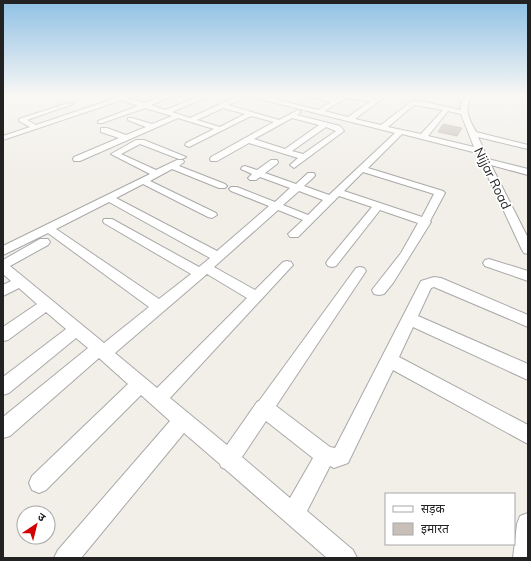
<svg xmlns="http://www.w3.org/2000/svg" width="531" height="561" viewBox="0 0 531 561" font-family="Mulish,'Noto Sans Devanagari',sans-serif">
	<rect width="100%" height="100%" fill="#f2efe9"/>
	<path fill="#c7bfb8" stroke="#c4b6ab" d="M 443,124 L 462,128 L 457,136 L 438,132 Z"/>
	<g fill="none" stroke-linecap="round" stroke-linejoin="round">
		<g stroke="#a9a9a9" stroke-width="2">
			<path id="minor" d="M 125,95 L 135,95 L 128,98 L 144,103 L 166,95 L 176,95 L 151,105 L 165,110 L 203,95 L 212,95 L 172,112 L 190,118 L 240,95 L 258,95 L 318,110 L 331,102 L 305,95 L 318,95 L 336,99 C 348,92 362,96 375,99 L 380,95 L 387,95 L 355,119 L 381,125 L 412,101 L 420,101 L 461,110 L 461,104 L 466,95 L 472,95 C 463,111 469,118 476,132 L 528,145 L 528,149 L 478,137 L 488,159 L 528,169 L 528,175 L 491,165 L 528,238 L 528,254 L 524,253 L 522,250 L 477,153 L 402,134 L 368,168 L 443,191 L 445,193 L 430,221 L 431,222 L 393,283 L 384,294 L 379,295 L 374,294 L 372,290 L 401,253 L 418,223 L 380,210 L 336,266 L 332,267 L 328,266 L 326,263 L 328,260 L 372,207 L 339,196 L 298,237 L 290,237 L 288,234 L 303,220 L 278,210 L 214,267 L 255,290 L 283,262 L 287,261 L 291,262 L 293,265 L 170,398 L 227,445 L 257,402 L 259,401 L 356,268 L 360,267 L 364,268 L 366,271 L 276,406 L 330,447 L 335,448 L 421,281 L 434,277 L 441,278 L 528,315 L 528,327 L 434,287 L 431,288 L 418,316 L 528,364 L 528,380 L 413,327 L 399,357 L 528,425 L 528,444 L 393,370 L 348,463 L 334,468 L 330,466 L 307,511 L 353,550 L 357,558 L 327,558 L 225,469 L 221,467 L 220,464 L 184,433 L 81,558 L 54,558 L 58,550 L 170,421 L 141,395 L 46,490 L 39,493 L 32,490 L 29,483 L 32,476 L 128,384 L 99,358 L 10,436 L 3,438 L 3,417 L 88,348 L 76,338 L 9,393 L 3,395 L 3,377 L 66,329 L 46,312 L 8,340 L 3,341 L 3,327 L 37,304 L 19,288 L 3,296 L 3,285 L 11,281 L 3,274 L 3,260 L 40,239 L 48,239 L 50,242 L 48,245 L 10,266 L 104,343 L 149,307 L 48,233 L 3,255 L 3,246 L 150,174 L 111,154 L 136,140 L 144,140 L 186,157 L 182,159 L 179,159 L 140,144 L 121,154 L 156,170 L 177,160 L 183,160 L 184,162 L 179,166 L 225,184 L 227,186 L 225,188 L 219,188 L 172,169 L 150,181 L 216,213 L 217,215 L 212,218 L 208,217 L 143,184 L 116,198 L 217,251 L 269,206 L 231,191 L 229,189 L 231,187 L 237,187 L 275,202 L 290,188 L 260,177 L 256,180 L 250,180 L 248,178 L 252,174 L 241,169 L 242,167 L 245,166 L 257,170 L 271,160 L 277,160 L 278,162 L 277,164 L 265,173 L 296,184 L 308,173 L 314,173 L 315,175 L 314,177 L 304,186 L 329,195 L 395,133 L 248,96 L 228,105 L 279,120 L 298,110 L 301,112 L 297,115 L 340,126 L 344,131 L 294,168 L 290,165 L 298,158 L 249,143 L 217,161 L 211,161 L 210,159 L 211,157 L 274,122 L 251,116 L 189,147 L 185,145 L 186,143 L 214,129 L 178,118 L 80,161 L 74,161 L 73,159 L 74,157 L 119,138 L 101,132 L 101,128 L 107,128 L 126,135 L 146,127 L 128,120 L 128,118 L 132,118 L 152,124 L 172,116 L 145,108 L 102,123 L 98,123 L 98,121 L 138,106 L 122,100 L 3,140 L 3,136 L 30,127 L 19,121 L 19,119 L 68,103 L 73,104 L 27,120 L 36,125 ZM 347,98 L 371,101 L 348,117 L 324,111 ZM 414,105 L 443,110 L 421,134 L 388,127 ZM 223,108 L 245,114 L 220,127 L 197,120 ZM 448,111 L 461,114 L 474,147 L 428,136 ZM 292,118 L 319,125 L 285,149 L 254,139 ZM 326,127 L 336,131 L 303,154 L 292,151 ZM 363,172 L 434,194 L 422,217 L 344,191 ZM 299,191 L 323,200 L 308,215 L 283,205 ZM 109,202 L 210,258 L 199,267 L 112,219 L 104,219 L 103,221 L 104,223 L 191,274 L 159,299 L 56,229 ZM 207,274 L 247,298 L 157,388 L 115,353 ZM 266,421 L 313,458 L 290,498 L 242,457 Z
				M 3,96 L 6,97 L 7,98 L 3,100 Z
				M 489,259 L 528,271 L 528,281 L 485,266 L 483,263 L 485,260 Z
				M 528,513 L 528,558 L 513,558 L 517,524 L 520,516 Z"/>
		</g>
		<use href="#minor" fill="#fff" fill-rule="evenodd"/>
	</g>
	<linearGradient id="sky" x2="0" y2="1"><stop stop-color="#8fc0e4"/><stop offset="0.55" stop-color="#f9f8f5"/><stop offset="1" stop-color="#f9f8f5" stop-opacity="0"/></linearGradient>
	<rect width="531" height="174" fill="url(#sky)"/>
	<g text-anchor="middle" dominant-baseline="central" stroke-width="3.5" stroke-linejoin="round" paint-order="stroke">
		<g font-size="13" fill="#222" stroke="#fff">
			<text transform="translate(493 178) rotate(64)">Nijjar Road</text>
		</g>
	</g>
	<rect width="531" height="561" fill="none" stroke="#222222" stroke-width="8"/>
	<rect x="385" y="493" width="130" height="52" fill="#ffffff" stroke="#a7a7a7"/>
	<rect x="393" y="506" width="20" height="6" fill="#ffffff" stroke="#a7a7a7"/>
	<text x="421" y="513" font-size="12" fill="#222222">सड़क</text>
	<rect x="393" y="523" width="20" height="12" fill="#c7bfb8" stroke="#a7a7a7"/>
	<text x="421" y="533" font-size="12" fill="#222222">इमारत</text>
	<g transform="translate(36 525) rotate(35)"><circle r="19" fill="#ffffff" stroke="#a7a7a7"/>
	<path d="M0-3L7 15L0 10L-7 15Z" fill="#d40000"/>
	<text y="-6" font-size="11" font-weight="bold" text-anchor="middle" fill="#222222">उ</text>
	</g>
</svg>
